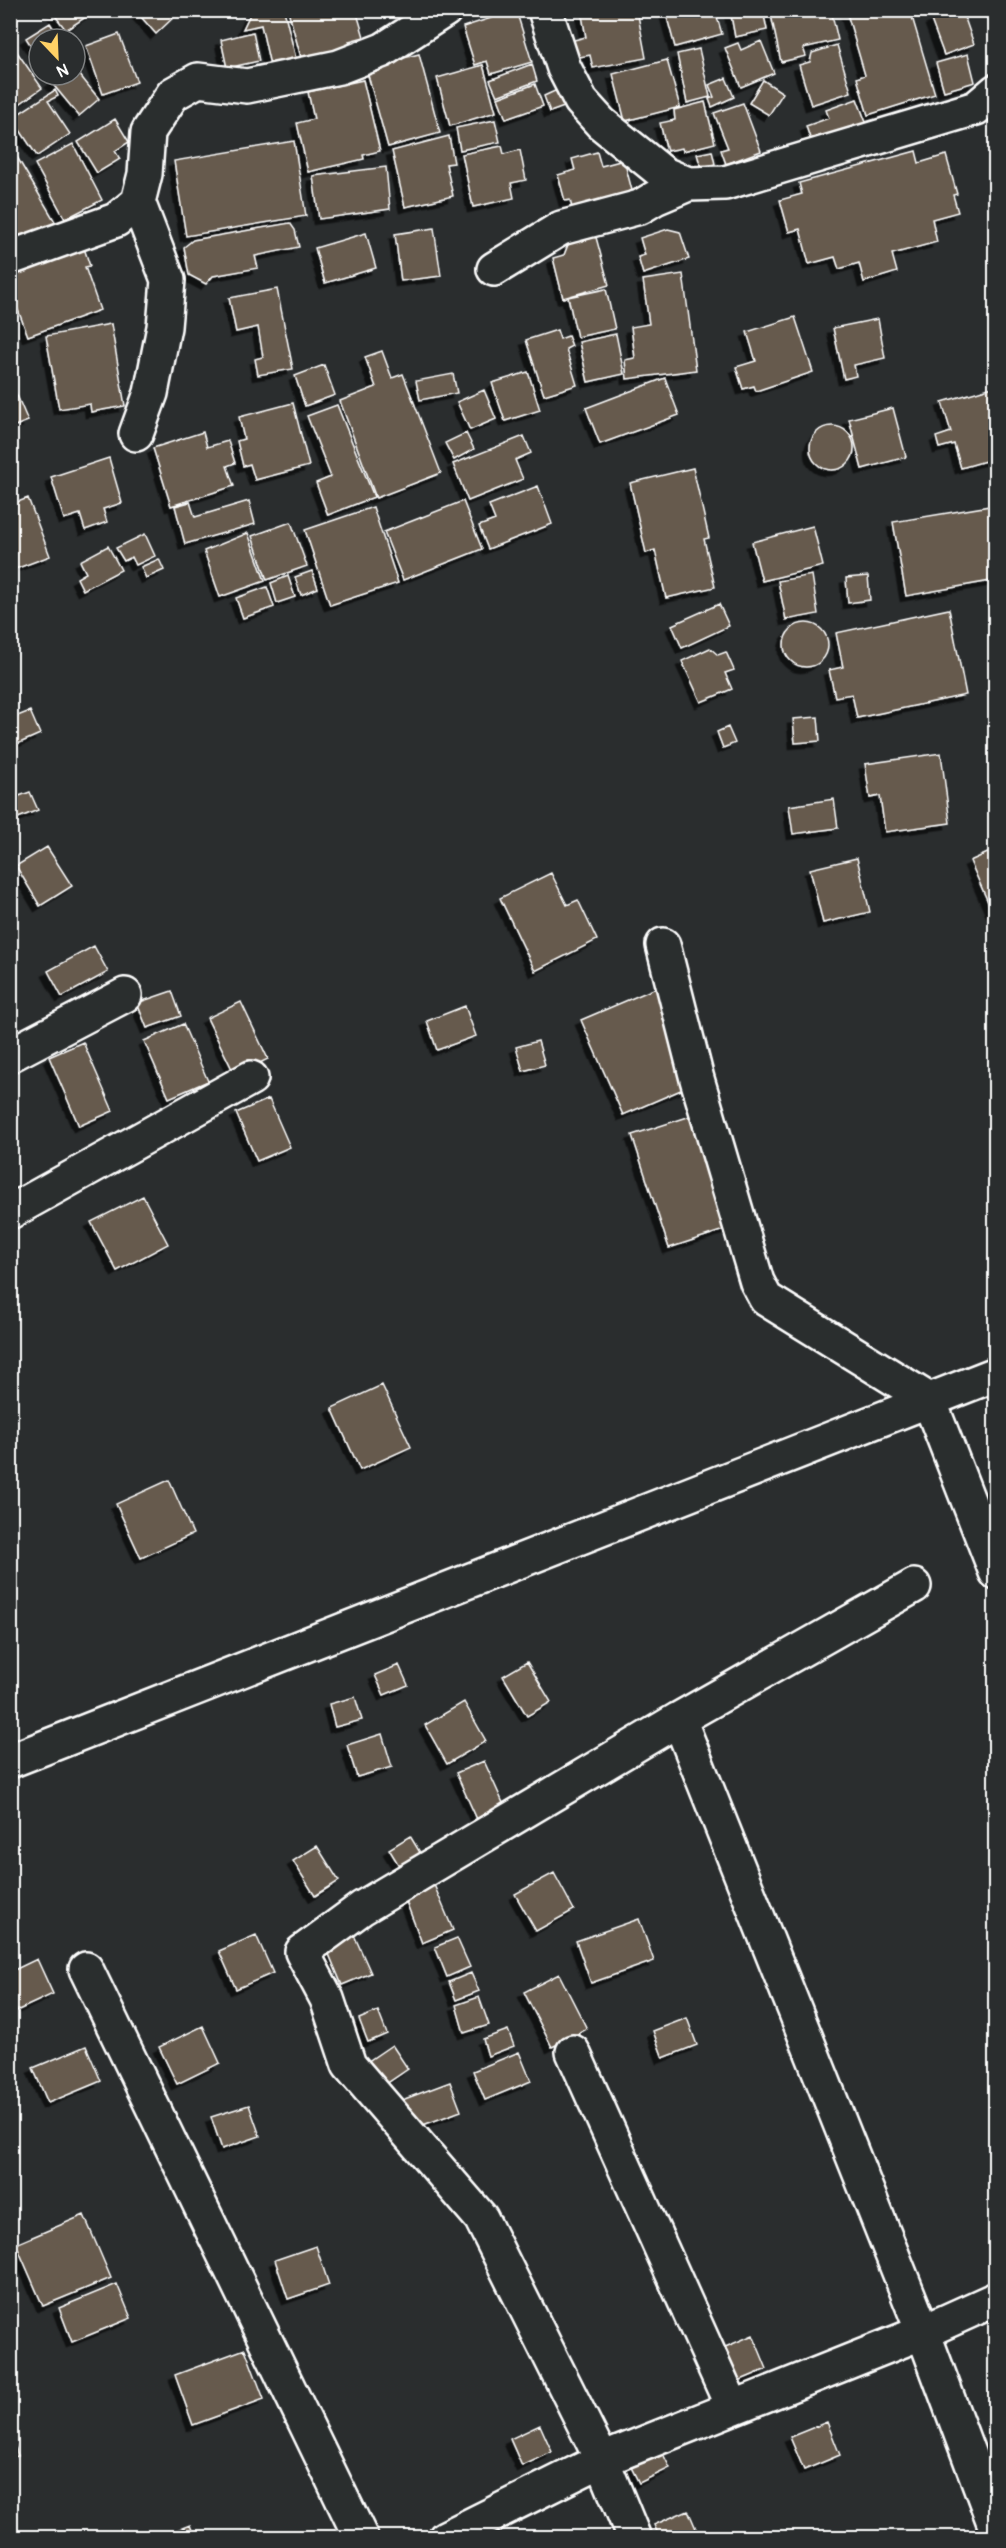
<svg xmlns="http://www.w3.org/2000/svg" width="1006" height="2548" viewBox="0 0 1006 2548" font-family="Pangolin,sans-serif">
	<defs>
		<filter id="shadow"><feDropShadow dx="-5.5" dy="5.5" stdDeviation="0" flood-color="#0009"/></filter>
	</defs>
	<rect width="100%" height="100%" fill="#2a2d2e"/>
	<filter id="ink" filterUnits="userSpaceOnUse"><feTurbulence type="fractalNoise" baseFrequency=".0167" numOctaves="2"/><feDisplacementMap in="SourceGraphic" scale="12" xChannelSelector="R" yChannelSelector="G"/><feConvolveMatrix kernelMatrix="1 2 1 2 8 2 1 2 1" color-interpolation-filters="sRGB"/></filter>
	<g filter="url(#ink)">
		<path fill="#665a4d" stroke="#fff" stroke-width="1.5" filter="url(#shadow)" d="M 57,10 L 91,10 L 92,13 L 66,30 L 53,13 Z
			M 135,10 L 168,10 L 174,17 L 156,34 Z
			M 252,10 L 284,10 L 296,59 L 270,65 L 261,25 L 243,29 Z
			M 288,10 L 356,10 L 364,37 L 349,41 L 351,47 L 302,61 Z
			M 516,10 L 532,62 L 491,74 L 487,61 L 475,65 L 463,27 Z
			M 581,10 L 637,10 L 646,58 L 593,68 L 590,55 L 574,58 L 570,41 L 586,37 Z
			M 665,10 L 715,10 L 722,34 L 675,47 Z
			M 730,10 L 763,10 L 767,30 L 735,37 Z
			M 770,10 L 831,10 L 838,40 L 803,48 L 806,56 L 781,62 Z
			M 846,10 L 910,10 L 935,94 L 868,115 L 857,78 L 865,75 Z
			M 956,10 L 962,10 L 974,44 L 944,55 L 931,20 Z
			M 50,23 L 60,39 L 39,39 L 39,58 L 26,38 Z
			M 253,32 L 259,61 L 227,68 L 221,40 Z
			M 119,34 L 137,82 L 103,94 L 86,46 Z
			M 761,41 L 774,73 L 741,87 L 725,48 L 738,43 L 741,50 Z
			M 837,45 L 851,92 L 811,105 L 799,65 L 810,62 L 812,53 Z
			M 15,49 L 42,88 L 18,105 L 10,95 L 10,52 Z
			M 699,49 L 710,97 L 687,103 L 677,54 Z
			M 419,54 L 440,133 L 388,147 L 366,68 Z
			M 968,54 L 975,82 L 944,91 L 936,63 Z
			M 667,60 L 680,107 L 625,121 L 613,74 Z
			M 532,64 L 537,81 L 497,96 L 490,80 Z
			M 483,65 L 496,112 L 450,126 L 437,78 Z
			M 75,69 L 99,99 L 79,116 L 51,82 L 60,75 L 75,75 Z
			M 726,78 L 734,97 L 712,107 L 709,99 L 714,97 L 709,85 Z
			M 363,80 L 380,151 L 363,155 L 364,159 L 308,172 L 297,123 L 314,119 L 308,92 Z
			M 763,80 L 783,93 L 769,115 L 749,103 Z
			M 535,84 L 543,106 L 506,119 L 498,98 Z
			M 55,90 L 58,96 L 48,101 L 70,134 L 37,156 L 12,118 Z
			M 557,90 L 564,107 L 550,112 L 544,96 Z
			M 857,99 L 867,125 L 812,144 L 806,126 L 829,118 L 826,110 Z
			M 705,102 L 715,143 L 683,151 L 682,148 L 667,151 L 660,123 L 675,120 L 674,110 Z
			M 743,103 L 761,151 L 726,164 L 721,150 L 728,148 L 714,113 Z
			M 115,119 L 129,142 L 115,151 L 120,159 L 97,173 L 78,142 Z
			M 495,120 L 500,142 L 460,150 L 456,128 Z
			M 449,136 L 454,163 L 446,164 L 453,196 L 405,207 L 392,151 Z
			M 294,141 L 306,216 L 186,236 L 174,161 Z
			M 73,144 L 102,200 L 65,219 L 35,164 Z
			M 502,146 L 504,154 L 520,150 L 526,180 L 511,183 L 514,198 L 473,207 L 462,154 Z
			M 712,151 L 715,164 L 701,167 L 697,154 Z
			M 916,151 L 919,163 L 946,155 L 957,194 L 953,195 L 958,212 L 932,219 L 937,242 L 892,254 L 897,272 L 864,282 L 859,263 L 839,269 L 835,257 L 809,264 L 800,229 L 789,232 L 780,200 L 802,194 L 799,183 Z
			M 597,152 L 601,166 L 624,160 L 634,198 L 574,215 L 570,200 L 565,201 L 558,175 L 575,170 L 572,159 Z
			M 17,157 L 57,225 L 23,245 L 10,224 L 10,161 Z
			M 386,167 L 390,209 L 319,219 L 313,176 Z
			M 290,223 L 295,230 L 299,247 L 255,256 L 258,268 L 213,276 L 206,284 L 189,275 L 184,247 L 193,240 Z
			M 434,228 L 441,276 L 401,281 L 395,234 Z
			M 668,229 L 680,232 L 689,259 L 643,274 L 638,257 L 645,255 L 640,238 Z
			M 594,230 L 609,285 L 563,298 L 553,258 L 564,255 L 571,237 Z
			M 366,233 L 376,268 L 325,283 L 315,248 Z
			M 84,248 L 90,266 L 85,267 L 100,310 L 28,336 L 10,289 L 10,275 Z
			M 683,274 L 696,370 L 627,379 L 625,360 L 635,358 L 631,327 L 649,324 L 643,280 Z
			M 277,289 L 293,369 L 258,375 L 255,359 L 263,357 L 258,327 L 236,332 L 229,298 Z
			M 606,289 L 615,329 L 577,337 L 568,297 Z
			M 795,317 L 813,372 L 756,391 L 754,386 L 743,389 L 736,367 L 756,361 L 747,332 Z
			M 878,319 L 885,358 L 854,365 L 856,376 L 844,379 L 833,328 Z
			M 111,324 L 125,406 L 91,412 L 90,404 L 59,409 L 46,336 Z
			M 557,330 L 560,339 L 568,336 L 572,346 L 566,349 L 577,385 L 544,395 L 526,340 Z
			M 616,334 L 624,374 L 588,382 L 579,342 Z
			M 382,351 L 392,378 L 403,374 L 441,473 L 376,498 L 340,401 L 376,387 L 365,357 Z
			M 324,365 L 335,395 L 305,406 L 295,376 Z
			M 528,372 L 540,410 L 505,421 L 492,383 Z
			M 453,374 L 457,393 L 420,400 L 416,381 Z
			M 665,378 L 679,415 L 600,444 L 586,408 Z
			M 13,386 L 28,421 L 10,428 L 10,387 Z
			M 996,386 L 996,458 L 961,468 L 954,444 L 939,448 L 936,437 L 951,432 L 942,402 Z
			M 484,390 L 496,419 L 470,430 L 457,402 Z
			M 293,403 L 309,466 L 255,480 L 250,464 L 243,466 L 237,441 L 244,439 L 239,417 Z
			M 337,405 L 374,497 L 328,515 L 316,483 L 331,477 L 307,416 Z
			M 893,408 L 906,457 L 862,469 L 849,419 Z
			M810 448a22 22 0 1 1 44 0a22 22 0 1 1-44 0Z
			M 203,432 L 207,447 L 228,441 L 235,463 L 227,466 L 234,486 L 171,506 L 153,448 Z
			M 466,433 L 474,449 L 454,460 L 445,443 Z
			M 524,436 L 531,453 L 515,460 L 523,479 L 468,501 L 453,464 Z
			M 109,458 L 122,503 L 103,509 L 107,522 L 85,530 L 80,514 L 64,519 L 51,477 Z
			M 693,468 L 709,538 L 704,539 L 715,587 L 666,598 L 655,550 L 646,553 L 630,483 Z
			M 538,486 L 552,524 L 488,549 L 479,526 L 495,520 L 489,505 Z
			M 28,498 L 50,556 L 10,571 L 10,505 Z
			M 249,501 L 255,524 L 185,544 L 175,506 L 190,502 L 195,517 Z
			M 463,501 L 482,549 L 403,580 L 384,532 Z
			M 996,505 L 996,580 L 906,596 L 893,522 Z
			M 373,507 L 398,583 L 330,605 L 305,530 Z
			M 291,522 L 307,566 L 267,580 L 252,536 Z
			M 813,526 L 823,566 L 762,581 L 752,542 Z
			M 248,533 L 265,581 L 220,597 L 204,551 Z
			M 145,534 L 155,556 L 136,565 L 132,557 L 124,561 L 116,548 Z
			M 108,546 L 121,570 L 83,590 L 77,578 L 86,573 L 80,561 Z
			M 159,559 L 164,570 L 146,578 L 141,567 Z
			M 312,571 L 318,588 L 301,595 L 295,577 Z
			M 812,575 L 818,614 L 786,620 L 778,581 Z
			M 288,576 L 295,597 L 277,603 L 271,583 Z
			M 868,576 L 870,600 L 848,603 L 846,578 Z
			M 267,587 L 274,607 L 243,618 L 236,598 Z
			M 719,604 L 729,626 L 682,648 L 672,625 Z
			M 949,609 L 966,695 L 857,718 L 852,694 L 835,697 L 829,670 L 843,667 L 836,633 Z
			M784 645a22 22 0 1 1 44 0a22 22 0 1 1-44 0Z
			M 710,648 L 718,655 L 726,652 L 734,670 L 725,673 L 732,689 L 701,702 L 682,661 Z
			M 30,711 L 40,734 L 15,745 L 10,735 L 10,719 Z
			M 818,717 L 820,741 L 795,743 L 793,719 Z
			M 728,727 L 735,743 L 723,748 L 717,732 Z
			M 941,753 L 950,823 L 885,832 L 880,796 L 870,798 L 865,764 Z
			M 30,792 L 38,810 L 18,818 L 11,799 Z
			M 834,799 L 838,828 L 793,834 L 789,806 Z
			M 47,847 L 72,886 L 40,906 L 16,866 Z
			M 992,851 L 996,859 L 996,909 L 992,911 L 970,861 Z
			M 857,858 L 870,912 L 823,923 L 810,869 Z
			M 551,873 L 567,905 L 578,900 L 597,940 L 535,971 L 500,898 Z
			M 94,946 L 108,972 L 62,997 L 48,971 Z
			M 656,988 L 697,1083 L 623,1115 L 581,1020 Z
			M 172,991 L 181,1016 L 147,1028 L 137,1003 Z
			M 241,1002 L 268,1059 L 235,1075 L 207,1018 Z
			M 465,1006 L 476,1036 L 437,1050 L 427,1021 Z
			M 183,1024 L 208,1081 L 169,1098 L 144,1041 Z
			M 538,1041 L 545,1065 L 523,1071 L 516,1047 Z
			M 83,1042 L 113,1111 L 79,1126 L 49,1057 Z
			M 269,1099 L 290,1147 L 257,1161 L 236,1113 Z
			M 697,1114 L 733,1227 L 669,1248 L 632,1135 Z
			M 143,1196 L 168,1244 L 117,1271 L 91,1222 Z
			M 382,1385 L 411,1447 L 360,1470 L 332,1408 Z
			M 169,1480 L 193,1534 L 141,1558 L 116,1504 Z
			M 527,1662 L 551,1702 L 527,1716 L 503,1676 Z
			M 399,1665 L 408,1685 L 384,1695 L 375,1675 Z
			M 355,1697 L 362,1720 L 335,1727 L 329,1704 Z
			M 464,1702 L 486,1741 L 447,1764 L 425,1725 Z
			M 382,1734 L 392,1767 L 357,1777 L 347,1745 Z
			M 484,1761 L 508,1814 L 481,1828 L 456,1773 Z
			M 410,1836 L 427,1864 L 406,1877 L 389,1849 Z
			M 317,1846 L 339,1881 L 315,1896 L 293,1861 Z
			M 554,1873 L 574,1910 L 536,1931 L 515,1894 Z
			M 432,1880 L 453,1930 L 422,1943 L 402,1891 Z
			M 639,1919 L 654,1961 L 591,1983 L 576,1941 Z
			M 256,1935 L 273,1973 L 236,1989 L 219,1951 Z
			M 354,1935 L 371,1973 L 342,1985 L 326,1947 Z
			M 457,1938 L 470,1967 L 447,1977 L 435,1947 Z
			M 37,1959 L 53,1994 L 12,2013 L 10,1972 Z
			M 471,1973 L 479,1991 L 456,2000 L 449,1982 Z
			M 559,1974 L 587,2029 L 552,2047 L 524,1992 Z
			M 479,1997 L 489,2025 L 464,2033 L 456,2005 Z
			M 378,2011 L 387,2034 L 368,2042 L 359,2019 Z
			M 687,2018 L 697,2045 L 663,2058 L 653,2031 Z
			M 203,2026 L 220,2063 L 177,2084 L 159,2047 Z
			M 508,2030 L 514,2046 L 488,2056 L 483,2039 Z
			M 392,2045 L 408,2069 L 383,2086 L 367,2062 Z
			M 86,2046 L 101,2081 L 48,2103 L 33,2068 Z
			M 519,2052 L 531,2081 L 485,2100 L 473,2071 Z
			M 450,2082 L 461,2111 L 412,2129 L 402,2100 Z
			M 249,2105 L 260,2136 L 222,2149 L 211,2117 Z
			M 84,2215 L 111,2278 L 43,2306 L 16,2244 Z
			M 316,2246 L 329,2285 L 288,2299 L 275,2260 Z
			M 117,2284 L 131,2318 L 72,2342 L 59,2308 Z
			M 753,2335 L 767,2369 L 736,2382 L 723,2348 Z
			M 245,2349 L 264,2399 L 193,2425 L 175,2375 Z
			M 827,2422 L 840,2455 L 804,2470 L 790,2437 Z
			M 540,2425 L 552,2452 L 522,2466 L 510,2439 Z
			M 11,2433 L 18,2456 L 10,2458 L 10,2433 Z
			M 655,2438 L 670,2468 L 639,2483 L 624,2453 Z
			M 688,2510 L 700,2538 L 660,2538 L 654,2525 Z
			M 190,2525 L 195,2538 L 159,2537 Z"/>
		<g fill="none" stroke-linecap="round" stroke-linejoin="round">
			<g stroke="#fff" stroke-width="38">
				<path id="minor" d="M 545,10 L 564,68 L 581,101 L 601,123 L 664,174 L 688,184 L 725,183 L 976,108 L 996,91
					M 10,258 L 116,220 L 138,202 L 145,174 L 148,132 L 173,94 L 198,80 L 247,86 L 339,67 L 383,50 L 445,10
					M 494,269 L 561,228 L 640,207 L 655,198 L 688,184
					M 136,434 L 151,393 L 164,327 L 168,280 L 138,202
					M 663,945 L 697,1079 L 757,1282 L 766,1299 L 929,1400 L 996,1572
					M 10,1055 L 125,995
					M 10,1212 L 251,1078
					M 679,1719 L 923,2332 L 996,2528
					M 10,1761 L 996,1374
					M 86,1969 L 361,2538
					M 573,2052 L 732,2406
					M 445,2538 L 602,2460 L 923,2332 L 996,2299
					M 634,2538 L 602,2460 L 481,2218 L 349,2065 L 327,1999 L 302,1952 L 362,1908 L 679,1719 L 914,1586"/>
			</g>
			<use href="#minor" stroke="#2a2d2e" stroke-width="33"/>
		</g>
	</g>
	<rect width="1006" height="2548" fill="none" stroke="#2a2d2e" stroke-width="36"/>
	<rect x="18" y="18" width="970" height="2512" fill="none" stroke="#fff" stroke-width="2" filter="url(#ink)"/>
	<g transform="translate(57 57) rotate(157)"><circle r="28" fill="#2a2d2e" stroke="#7f8182" stroke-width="1.5"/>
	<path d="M0-4.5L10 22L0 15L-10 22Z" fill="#ffd166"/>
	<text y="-9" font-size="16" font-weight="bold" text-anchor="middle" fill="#ffffff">N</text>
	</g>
</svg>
